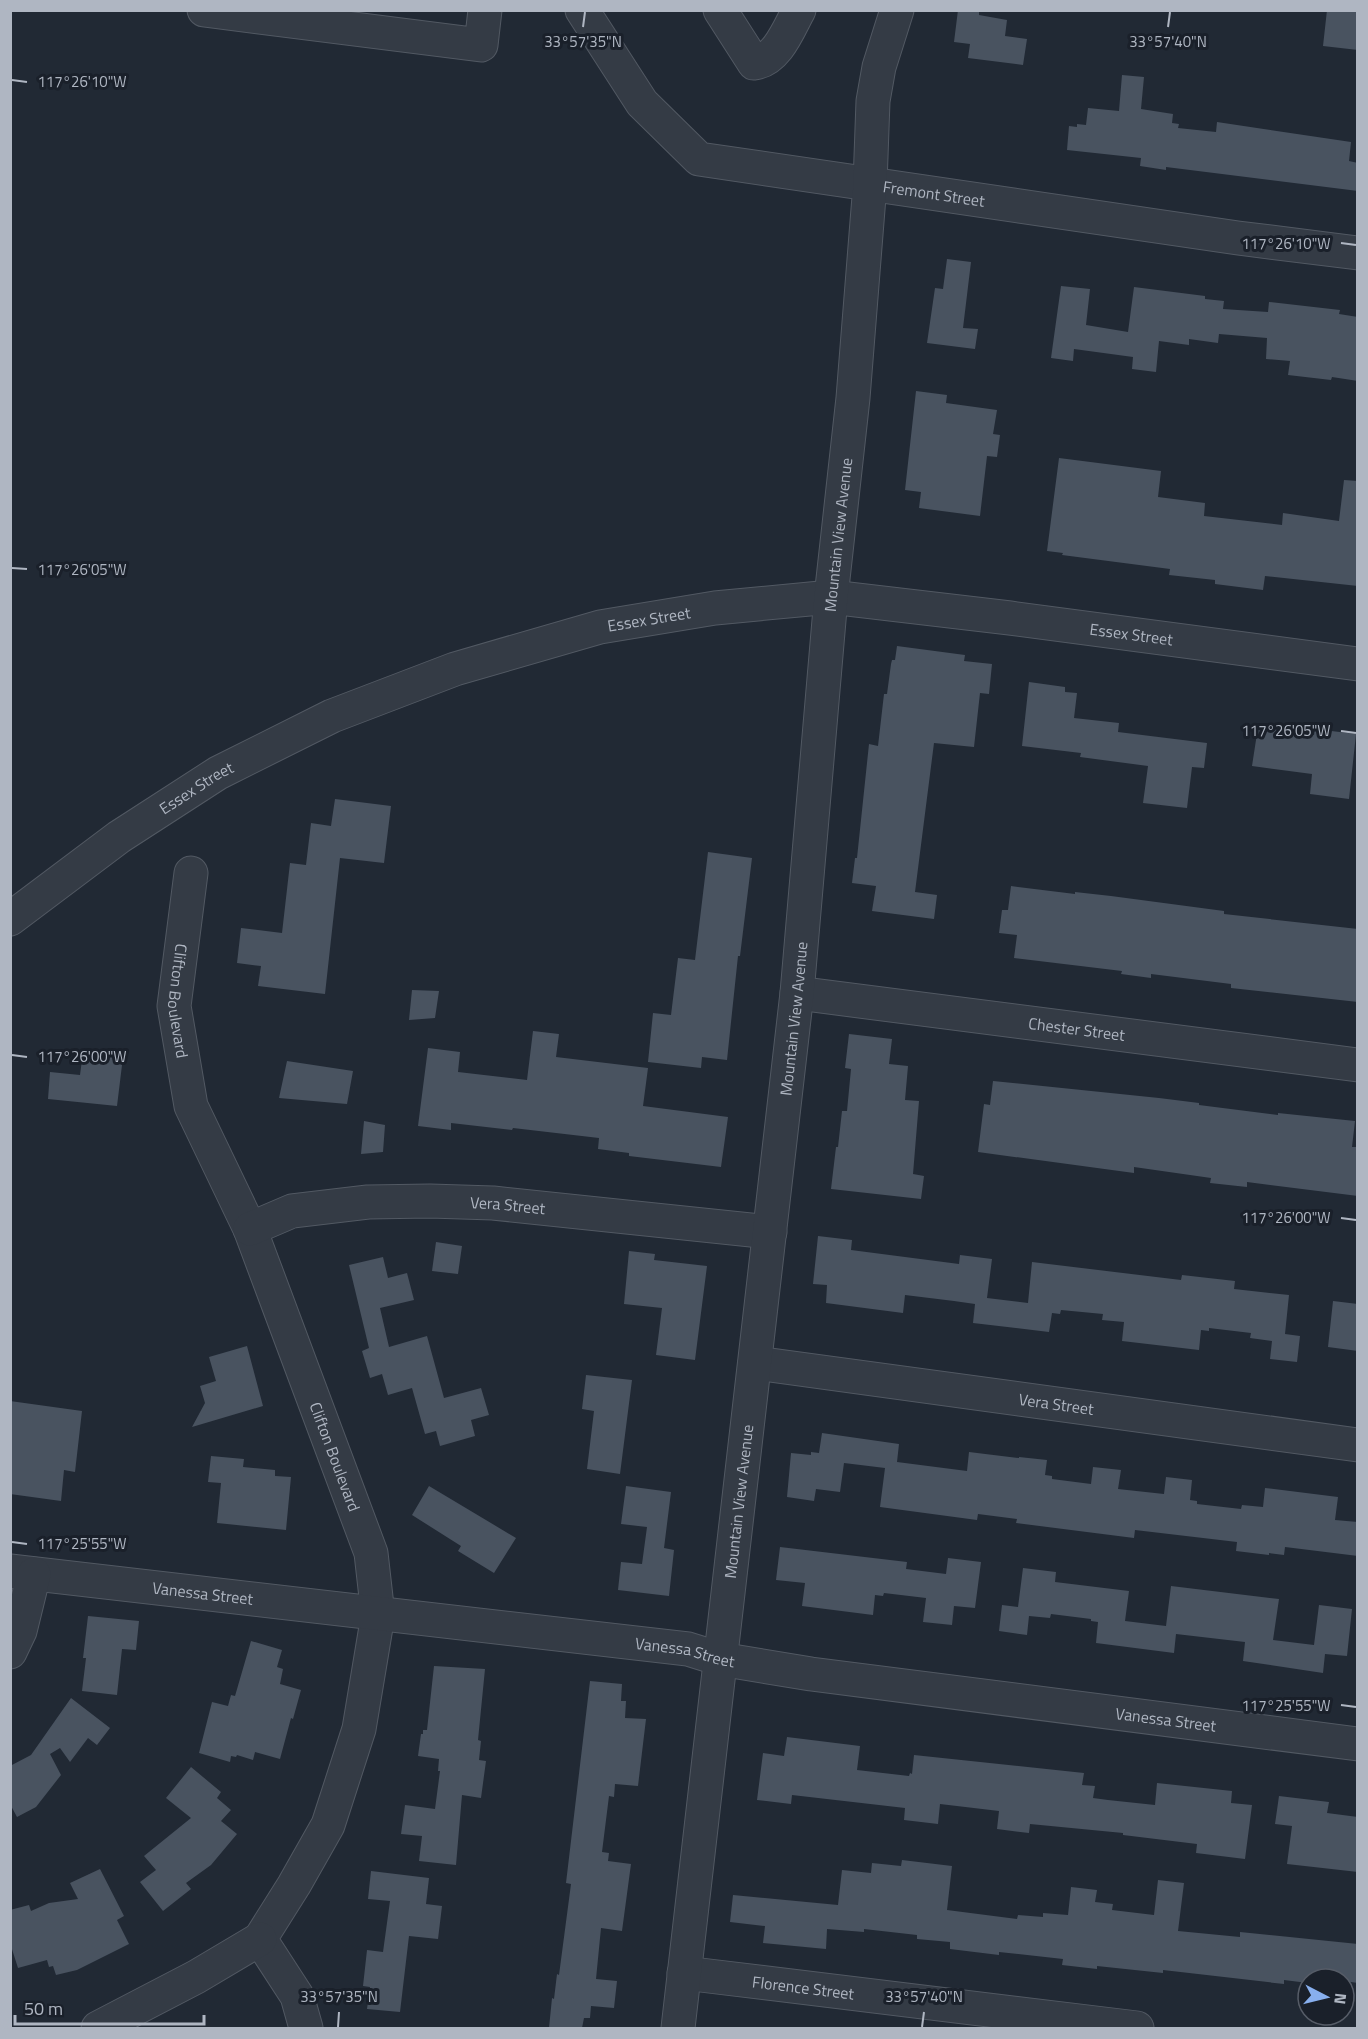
<svg xmlns="http://www.w3.org/2000/svg" width="1368" height="2039" viewBox="0 0 1368 2039" font-family="'Titillium Web',sans-serif">
	<rect width="100%" height="100%" fill="#212934"/>
	<path fill="#495360" d="M 958,10 L 979,10 L 979,15 L 1007,20 L 1005,36 L 1027,39 L 1023,65 L 968,58 L 970,44 L 954,42 Z
		M 1327,10 L 1358,10 L 1358,50 L 1323,46 Z
		M 1122,75 L 1144,77 L 1141,109 L 1173,114 L 1172,123 L 1179,124 L 1178,128 L 1216,132 L 1217,122 L 1351,142 L 1349,161 L 1358,163 L 1358,191 L 1166,167 L 1166,170 L 1140,166 L 1141,158 L 1067,150 L 1069,126 L 1077,127 L 1077,124 L 1086,125 L 1088,108 L 1119,111 Z
		M 947,259 L 971,262 L 963,328 L 978,329 L 975,349 L 927,343 L 935,288 L 943,289 Z
		M 1061,286 L 1090,289 L 1086,325 L 1128,332 L 1134,287 L 1205,296 L 1205,299 L 1224,301 L 1223,309 L 1268,312 L 1269,302 L 1340,310 L 1339,314 L 1358,317 L 1358,381 L 1332,377 L 1331,380 L 1288,375 L 1290,361 L 1266,359 L 1267,338 L 1219,334 L 1218,343 L 1189,339 L 1189,345 L 1159,341 L 1156,372 L 1132,369 L 1133,357 L 1074,349 L 1073,361 L 1051,358 Z
		M 916,391 L 947,395 L 946,403 L 997,410 L 993,434 L 1000,435 L 997,457 L 987,456 L 980,516 L 919,508 L 921,492 L 905,490 Z
		M 1059,458 L 1161,471 L 1158,497 L 1205,503 L 1204,516 L 1282,525 L 1283,513 L 1339,521 L 1344,480 L 1358,481 L 1358,586 L 1265,576 L 1263,590 L 1215,584 L 1215,580 L 1169,575 L 1170,569 L 1062,555 L 1063,553 L 1047,551 Z
		M 897,646 L 965,655 L 964,661 L 992,664 L 989,694 L 980,693 L 974,747 L 934,743 L 915,892 L 937,895 L 934,919 L 872,911 L 876,886 L 852,883 L 855,858 L 857,858 L 869,744 L 878,746 L 884,694 L 887,694 L 891,664 L 892,660 L 895,660 Z
		M 1029,682 L 1065,687 L 1065,692 L 1077,693 L 1074,718 L 1119,723 L 1118,732 L 1207,743 L 1204,768 L 1192,767 L 1187,808 L 1143,803 L 1148,766 L 1080,757 L 1081,753 L 1022,746 Z
		M 1258,727 L 1314,735 L 1315,729 L 1356,734 L 1349,799 L 1310,794 L 1312,774 L 1252,766 Z
		M 335,799 L 391,806 L 384,863 L 340,858 L 325,994 L 258,986 L 261,966 L 237,963 L 241,928 L 282,933 L 290,863 L 306,865 L 311,823 L 331,826 Z
		M 708,852 L 752,858 L 740,956 L 738,956 L 727,1060 L 702,1057 L 701,1068 L 648,1062 L 653,1013 L 671,1015 L 678,958 L 695,960 Z
		M 1011,886 L 1075,894 L 1075,892 L 1111,896 L 1224,911 L 1224,914 L 1358,929 L 1358,1002 L 1231,988 L 1231,984 L 1151,974 L 1151,978 L 1121,974 L 1122,971 L 1014,958 L 1017,935 L 999,933 L 1002,910 L 1008,910 Z
		M 412,990 L 439,991 L 435,1018 L 409,1020 Z
		M 533,1031 L 559,1034 L 556,1057 L 648,1068 L 643,1106 L 728,1117 L 721,1167 L 629,1156 L 629,1153 L 598,1149 L 599,1138 L 513,1128 L 512,1130 L 451,1123 L 451,1130 L 418,1126 L 428,1048 L 460,1052 L 458,1072 L 527,1080 Z
		M 849,1034 L 892,1039 L 889,1064 L 908,1066 L 905,1100 L 919,1101 L 913,1174 L 924,1176 L 921,1199 L 831,1189 L 836,1147 L 838,1147 L 842,1111 L 847,1111 L 851,1069 L 845,1068 Z
		M 83,1052 L 123,1057 L 117,1106 L 48,1099 L 50,1072 L 80,1075 Z
		M 287,1061 L 353,1071 L 347,1104 L 279,1098 Z
		M 993,1081 L 1159,1098 L 1199,1103 L 1199,1105 L 1278,1115 L 1278,1113 L 1355,1121 L 1352,1147 L 1358,1147 L 1358,1196 L 1247,1182 L 1247,1187 L 1210,1183 L 1211,1178 L 1134,1167 L 1134,1173 L 978,1152 L 984,1104 L 990,1105 Z
		M 364,1121 L 385,1125 L 383,1152 L 361,1154 Z
		M 818,1236 L 852,1240 L 851,1250 L 959,1264 L 960,1255 L 992,1259 L 987,1298 L 1028,1303 L 1032,1262 L 1181,1280 L 1182,1275 L 1235,1281 L 1234,1289 L 1289,1295 L 1285,1334 L 1300,1336 L 1297,1362 L 1270,1359 L 1272,1341 L 1250,1338 L 1251,1333 L 1209,1328 L 1209,1331 L 1201,1330 L 1199,1350 L 1122,1341 L 1124,1322 L 1102,1320 L 1103,1314 L 1061,1310 L 1060,1314 L 1052,1313 L 1049,1332 L 973,1323 L 975,1304 L 954,1301 L 905,1295 L 903,1313 L 826,1303 L 827,1285 L 813,1284 Z
		M 436,1242 L 462,1246 L 458,1274 L 432,1271 Z
		M 629,1251 L 655,1254 L 654,1260 L 707,1266 L 695,1360 L 656,1355 L 662,1308 L 624,1304 Z
		M 383,1257 L 388,1278 L 407,1273 L 414,1300 L 380,1308 L 389,1347 L 427,1336 L 444,1398 L 481,1388 L 489,1415 L 471,1420 L 475,1436 L 440,1446 L 436,1431 L 425,1434 L 412,1388 L 388,1395 L 382,1374 L 370,1378 L 362,1351 L 369,1348 L 349,1265 Z
		M 1333,1301 L 1358,1304 L 1358,1351 L 1328,1347 Z
		M 247,1346 L 263,1406 L 192,1427 L 205,1403 L 200,1386 L 216,1381 L 209,1357 Z
		M 586,1375 L 632,1380 L 620,1474 L 587,1469 L 594,1411 L 582,1409 Z
		M 10,1401 L 82,1411 L 75,1472 L 64,1470 L 61,1501 L 10,1494 Z
		M 822,1433 L 899,1444 L 897,1462 L 967,1471 L 969,1452 L 1019,1458 L 1019,1457 L 1047,1460 L 1045,1475 L 1052,1476 L 1052,1479 L 1091,1484 L 1093,1467 L 1121,1470 L 1118,1489 L 1164,1494 L 1166,1477 L 1192,1480 L 1190,1500 L 1197,1501 L 1197,1504 L 1241,1509 L 1242,1505 L 1263,1507 L 1265,1488 L 1338,1497 L 1335,1520 L 1358,1522 L 1358,1556 L 1285,1547 L 1284,1555 L 1269,1553 L 1269,1555 L 1236,1551 L 1237,1542 L 1135,1530 L 1134,1538 L 1016,1523 L 1017,1519 L 978,1514 L 977,1520 L 880,1507 L 885,1468 L 844,1463 L 840,1492 L 816,1489 L 814,1501 L 787,1497 L 791,1453 L 811,1455 L 811,1452 L 819,1453 Z
		M 211,1456 L 244,1459 L 243,1467 L 275,1470 L 275,1476 L 291,1477 L 286,1530 L 217,1523 L 221,1483 L 208,1482 Z
		M 429,1486 L 516,1538 L 494,1573 L 458,1551 L 461,1546 L 412,1515 Z
		M 626,1486 L 671,1492 L 664,1548 L 674,1550 L 669,1596 L 618,1590 L 621,1562 L 642,1564 L 647,1527 L 621,1524 Z
		M 780,1547 L 907,1562 L 906,1569 L 946,1574 L 948,1558 L 981,1562 L 975,1608 L 954,1606 L 952,1625 L 923,1622 L 926,1598 L 884,1593 L 883,1596 L 875,1595 L 873,1615 L 802,1606 L 805,1583 L 776,1580 Z
		M 1023,1568 L 1056,1572 L 1055,1582 L 1129,1591 L 1125,1621 L 1166,1626 L 1171,1586 L 1279,1599 L 1273,1640 L 1314,1645 L 1319,1605 L 1352,1609 L 1347,1656 L 1325,1654 L 1323,1673 L 1243,1661 L 1245,1642 L 1176,1634 L 1174,1653 L 1096,1643 L 1098,1622 L 1091,1621 L 1091,1619 L 1051,1614 L 1050,1618 L 1029,1616 L 1027,1635 L 999,1631 L 1002,1605 L 1018,1607 Z
		M 88,1616 L 139,1621 L 136,1650 L 122,1649 L 117,1695 L 82,1691 L 86,1658 L 83,1658 Z
		M 251,1641 L 282,1650 L 277,1667 L 283,1669 L 280,1684 L 301,1690 L 293,1719 L 291,1718 L 280,1759 L 255,1752 L 253,1760 L 237,1755 L 236,1757 L 231,1756 L 230,1762 L 199,1753 L 212,1702 L 228,1706 L 231,1695 L 235,1696 Z
		M 434,1666 L 485,1669 L 478,1740 L 481,1741 L 479,1760 L 486,1761 L 481,1798 L 462,1795 L 456,1865 L 419,1861 L 422,1836 L 401,1834 L 405,1805 L 435,1809 L 440,1771 L 438,1771 L 439,1759 L 418,1756 L 421,1734 L 423,1734 L 423,1730 L 427,1730 Z
		M 590,1681 L 622,1684 L 621,1701 L 626,1701 L 625,1718 L 646,1719 L 638,1786 L 615,1784 L 614,1797 L 609,1796 L 602,1852 L 609,1853 L 608,1861 L 631,1864 L 622,1931 L 601,1928 L 596,1979 L 617,1981 L 614,2008 L 591,2006 L 590,2018 L 584,2018 L 582,2028 L 549,2028 L 552,1998 L 554,1999 L 557,1974 L 559,1975 L 571,1884 L 566,1883 Z
		M 71,1698 L 110,1728 L 97,1745 L 88,1738 L 70,1762 L 60,1748 L 50,1754 L 61,1775 L 36,1807 L 17,1817 L 10,1804 L 10,1766 L 31,1755 Z
		M 787,1737 L 860,1746 L 857,1770 L 909,1776 L 910,1773 L 912,1774 L 914,1755 L 1084,1773 L 1082,1785 L 1095,1786 L 1093,1798 L 1108,1800 L 1155,1805 L 1157,1783 L 1232,1791 L 1231,1803 L 1252,1805 L 1245,1859 L 1196,1853 L 1197,1844 L 1123,1835 L 1123,1833 L 1030,1824 L 1029,1833 L 997,1829 L 999,1811 L 940,1804 L 938,1824 L 904,1820 L 905,1808 L 792,1795 L 791,1804 L 757,1800 L 763,1753 L 784,1756 Z
		M 191,1767 L 221,1792 L 217,1798 L 231,1810 L 221,1821 L 237,1834 L 211,1865 L 186,1883 L 191,1889 L 163,1911 L 140,1882 L 156,1870 L 144,1856 L 191,1818 L 166,1798 Z
		M 1279,1796 L 1329,1802 L 1327,1813 L 1358,1817 L 1358,1872 L 1287,1864 L 1292,1826 L 1275,1824 Z
		M 902,1860 L 952,1866 L 947,1910 L 1017,1919 L 1018,1915 L 1043,1917 L 1043,1913 L 1068,1915 L 1071,1887 L 1097,1890 L 1095,1902 L 1113,1904 L 1112,1910 L 1154,1915 L 1158,1880 L 1184,1883 L 1178,1931 L 1240,1937 L 1240,1932 L 1358,1944 L 1358,1983 L 1344,1981 L 1344,1979 L 1308,1979 L 1308,1983 L 1284,1980 L 1284,1984 L 1163,1970 L 1163,1973 L 1097,1966 L 1097,1969 L 1062,1965 L 1063,1959 L 999,1952 L 999,1955 L 950,1949 L 950,1942 L 917,1939 L 917,1935 L 864,1929 L 864,1932 L 827,1929 L 826,1949 L 763,1943 L 765,1926 L 730,1922 L 733,1895 L 838,1905 L 842,1870 L 871,1873 L 872,1863 L 901,1866 Z
		M 100,1869 L 124,1916 L 117,1920 L 129,1944 L 77,1970 L 56,1975 L 53,1966 L 49,1967 L 47,1960 L 18,1968 L 10,1943 L 10,1910 L 29,1905 L 31,1911 L 49,1903 L 78,1899 L 70,1883 Z
		M 371,1871 L 429,1878 L 426,1904 L 442,1906 L 438,1939 L 409,1936 L 400,2012 L 367,2009 L 370,1987 L 363,1986 L 367,1950 L 383,1952 L 390,1901 L 368,1899 Z"/>
	<g fill="none" stroke-linecap="round" stroke-linejoin="round">
		<g stroke="#525963" stroke-width="35">
			<g id="minor">
				<path d="M 204,10 L 481,45 L 485,10"/>
				<path id="s1" d="M 582,10 L 642,103 L 699,159 L 1238,238 L 1358,253"/>
				<path d="M 720,10 L 754,63 C 777,61 789,28 799,10"/>
				<path id="s2" d="M 191,873 L 174,1006 L 191,1106 L 250,1229 L 371,1553 L 378,1615 L 359,1729 L 328,1825 L 294,1885 L 260,1939 L 297,1996 L 306,2028"/>
				<path id="s3" d="M 10,919 L 119,837 L 218,773 L 332,716 L 455,669 L 600,627 L 715,608 L 831,597 L 1010,618 L 1358,664"/>
				<path id="s4" d="M 797,993 L 1358,1065"/>
				<path id="s5" d="M 250,1229 L 292,1211 L 368,1202 L 430,1201 L 493,1203 L 770,1232"/>
				<path id="s6" d="M 755,1363 L 1358,1445"/>
				<path id="s7" d="M 10,1571 L 688,1649 L 720,1659 L 811,1674 L 1358,1744"/>
				<path d="M 10,1652 L 20,1631 L 34,1574"/>
				<path id="s8" d="M 684,1973 L 1137,2028"/>
				<path d="M 98,2028 L 196,1977 L 260,1939"/>
				<path id="s9" d="M 678,2028 L 797,993 L 831,597 L 853,398 L 870,184 L 873,101 L 879,67 L 897,10"/>
			</g>
		</g>
		<use href="#minor" stroke="#343b45" stroke-width="33"/>
	</g>
	<path fill="none" stroke="#afb6c2" stroke-width="2" d="M 583,27 L 585,12M 1168,27 L 1170,12M 12,80 L 27,82M 1341,243 L 1356,245M 12,568 L 27,569M 1341,731 L 1356,733M 12,1055 L 27,1057M 1341,1218 L 1356,1220M 12,1542 L 27,1544M 1341,1705 L 1356,1707M 338,2027 L 339,2012M 922,2027 L 924,2012"/>
	<g text-anchor="middle" dominant-baseline="central" stroke-width="6" stroke-linejoin="round" paint-order="stroke">
		<g font-size="16" fill="#afb6c2" stroke="#1a202a">
			<text stroke="none"><textPath href="#s1" startOffset="428">Fremont Street</textPath></text>
			<text stroke="none"><textPath href="#s9" startOffset="1502">Mountain View Avenue</textPath></text>
			<text stroke="none"><textPath href="#s3" startOffset="714">Essex Street</textPath></text>
			<text stroke="none"><textPath href="#s3" startOffset="1200">Essex Street</textPath></text>
			<text stroke="none"><textPath href="#s3" startOffset="228">Essex Street</textPath></text>
			<text stroke="none"><textPath href="#s2" startOffset="129">Clifton Boulevard</textPath></text>
			<text stroke="none"><textPath href="#s9" startOffset="1016">Mountain View Avenue</textPath></text>
			<text stroke="none"><textPath href="#s4" startOffset="282">Chester Street</textPath></text>
			<text stroke="none"><textPath href="#s5" startOffset="262">Vera Street</textPath></text>
			<text stroke="none"><textPath href="#s6" startOffset="304">Vera Street</textPath></text>
			<text stroke="none"><textPath href="#s2" startOffset="615">Clifton Boulevard</textPath></text>
			<text stroke="none"><textPath href="#s9" startOffset="530">Mountain View Avenue</textPath></text>
			<text stroke="none"><textPath href="#s7" startOffset="194">Vanessa Street</textPath></text>
			<text stroke="none"><textPath href="#s7" startOffset="680">Vanessa Street</textPath></text>
			<text stroke="none"><textPath href="#s7" startOffset="1166">Vanessa Street</textPath></text>
			<text stroke="none"><textPath href="#s8" startOffset="120">Florence Street</textPath></text>
		</g>
	</g>
	<g font-size="15" text-anchor="middle" fill="#afb6c2" stroke="#1a202a" stroke-width="6" stroke-linejoin="round" paint-order="stroke">
		<text x="583" y="47">33°57'35"N</text>
		<text x="1168" y="47">33°57'40"N</text>
		<text x="82" y="87">117°26'10"W</text>
		<text x="1286" y="249">117°26'10"W</text>
		<text x="82" y="575">117°26'05"W</text>
		<text x="1286" y="736">117°26'05"W</text>
		<text x="82" y="1062">117°26'00"W</text>
		<text x="1286" y="1223">117°26'00"W</text>
		<text x="82" y="1549">117°25'55"W</text>
		<text x="1286" y="1711">117°25'55"W</text>
		<text x="339" y="2002">33°57'35"N</text>
		<text x="924" y="2002">33°57'40"N</text>
	</g>
	<rect width="1368" height="2039" fill="none" stroke="#afb6c2" stroke-width="24"/>
	<g transform="translate(1326 1997) rotate(97)"><circle r="28" fill="#1a202a" stroke="#565c67" stroke-width="1.5"/>
	<path d="M0-4.5L10 22L0 15L-10 22Z" fill="#88afee"/>
	<text y="-9" font-size="16" font-weight="bold" text-anchor="middle" fill="#afb6c2">N</text>
	</g>
	<path d="M15 2015v9h189v-9" fill="none" stroke="#afb6c2" stroke-width="3"/>
	<text x="24" y="2015" font-size="18" fill="#afb6c2" stroke="#1a202a" stroke-width="4.5" paint-order="stroke">50 m</text>
</svg>
